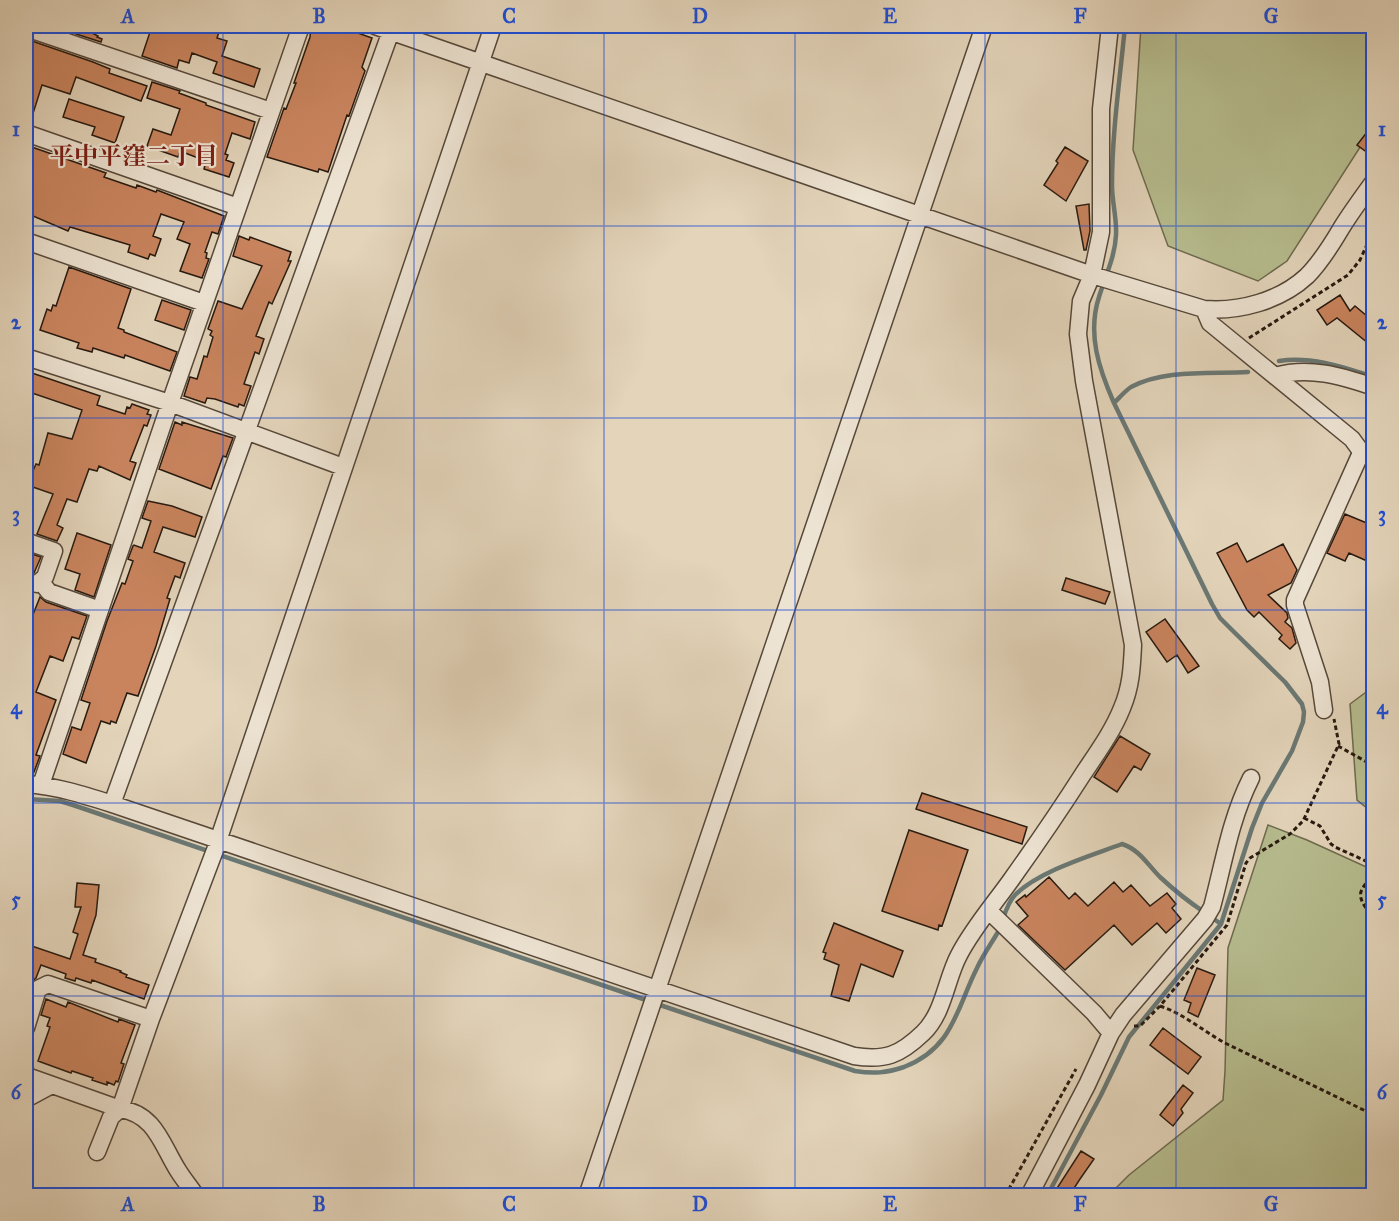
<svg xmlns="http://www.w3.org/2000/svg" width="1399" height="1221" viewBox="0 0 1399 1221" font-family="'IM FELL Great Primer','Noto Serif JP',serif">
	<rect width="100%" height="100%" fill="#e3d4ba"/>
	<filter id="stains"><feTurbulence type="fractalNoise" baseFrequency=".00333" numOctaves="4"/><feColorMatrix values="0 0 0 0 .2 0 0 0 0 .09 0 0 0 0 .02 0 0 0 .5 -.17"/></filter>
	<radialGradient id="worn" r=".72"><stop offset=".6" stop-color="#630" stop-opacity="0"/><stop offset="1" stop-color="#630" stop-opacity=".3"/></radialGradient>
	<path fill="#b6bc8e" stroke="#6e6b4f" stroke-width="1.5" d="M 1141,26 L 1373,26 L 1373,127 L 1287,261 L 1258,281 L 1168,246 L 1133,150 Z
		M 1373,687 L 1373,813 L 1357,800 L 1350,704 Z
		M 1268,825 L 1307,840 L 1373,870 L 1373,1195 L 1109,1195 L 1129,1175 L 1223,1100 L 1225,1071 L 1228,948 Z"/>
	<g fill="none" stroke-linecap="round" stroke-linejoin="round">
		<path stroke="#6a7874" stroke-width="4.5" d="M 1279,361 C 1311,356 1343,367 1374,377
			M 1114,403 C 1099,369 1087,334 1099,297 C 1105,277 1115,257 1116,235 C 1117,219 1112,202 1112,185 C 1112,132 1120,79 1125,26
			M 26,799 L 60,801 L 73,805 L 649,1001
			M 1211,917 L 1221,924
			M 657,1004 L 855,1071 C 874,1074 886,1073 904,1067 C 953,1048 956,1010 977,968 C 983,955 991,944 998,932 C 1003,921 1006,904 1015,895 C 1039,871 1090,856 1122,844 C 1140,850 1147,864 1160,877 C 1174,890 1189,902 1204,912
			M 1047,1196 L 1101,1095 L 1129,1037 L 1221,924 L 1252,828 L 1262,803 L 1292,751 L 1303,722 L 1304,712 L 1302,704 L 1285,682 L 1233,631 L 1220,618 L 1212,604 L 1114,403 C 1119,398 1125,391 1131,387 C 1165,369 1210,374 1248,372"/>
	</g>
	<path fill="#c9845e" stroke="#271a10" stroke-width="1.5" d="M 78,26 L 92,26 L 90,32 L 98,36 L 97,37 L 102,39 L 101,42 L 76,34 Z
		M 152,26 L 221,26 L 217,38 L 227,41 L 222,56 L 260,69 L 254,87 L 213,73 L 217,62 L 192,53 L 189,63 L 179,60 L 177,68 L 142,56 Z
		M 311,26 L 338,26 L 372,38 L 362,67 L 365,71 L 349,116 L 347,115 L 328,172 L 319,169 L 318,172 L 267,157 L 284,108 L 286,109 L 296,83 L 294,83 L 310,37 Z
		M 26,39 L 93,62 L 110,69 L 109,73 L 147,86 L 141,101 L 76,77 L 70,94 L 42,85 L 30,123 L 26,123 Z
		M 152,82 L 180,91 L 179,93 L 206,103 L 206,105 L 255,122 L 250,139 L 232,133 L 225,154 L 228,155 L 226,160 L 234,163 L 229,177 L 204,169 L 206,161 L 180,151 L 178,157 L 147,146 L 153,129 L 171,135 L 180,109 L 147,98 Z
		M 69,99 L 124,117 L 115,143 L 92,135 L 95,127 L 63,117 Z
		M 1374,123 L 1374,145 L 1368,153 L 1357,145 Z
		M 26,145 L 106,173 L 104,177 L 136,188 L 137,185 L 156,192 L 157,190 L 224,216 L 218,234 L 212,232 L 205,252 L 207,253 L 206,258 L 209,259 L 202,278 L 180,271 L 190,244 L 177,239 L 184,222 L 161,214 L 153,236 L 161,239 L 155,256 L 150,254 L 148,259 L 128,252 L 130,245 L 70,227 L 68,231 L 26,213 Z
		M 1065,147 L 1088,161 L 1066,201 L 1044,185 L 1058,163 L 1056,161 Z
		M 1089,204 L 1090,231 L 1086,250 L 1084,250 L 1076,206 Z
		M 239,236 L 249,240 L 250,237 L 291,252 L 288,261 L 291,261 L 272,304 L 269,302 L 256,336 L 264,339 L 259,354 L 255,352 L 244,384 L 251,386 L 244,406 L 239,404 L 238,407 L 215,399 L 207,398 L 205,403 L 184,396 L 190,377 L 197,379 L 204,356 L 207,357 L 213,337 L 210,335 L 212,331 L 208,329 L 218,301 L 242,309 L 262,266 L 233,256 Z
		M 69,267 L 131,289 L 118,328 L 124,330 L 124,332 L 177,352 L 170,371 L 125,355 L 124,358 L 93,348 L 92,352 L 77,348 L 79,343 L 40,330 L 47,309 L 51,311 L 53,305 L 56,306 Z
		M 1340,295 L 1350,311 L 1355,306 L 1374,322 L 1374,348 L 1337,318 L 1327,325 L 1317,310 Z
		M 162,300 L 191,310 L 184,330 L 155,320 Z
		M 26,371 L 100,396 L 97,405 L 125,414 L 127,407 L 130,408 L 132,404 L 149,410 L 147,414 L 151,415 L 147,426 L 144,425 L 130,461 L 136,463 L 130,480 L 99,466 L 97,471 L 89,469 L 77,502 L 67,499 L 57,525 L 63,528 L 57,541 L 37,534 L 53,494 L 27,485 L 36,464 L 39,465 L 48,433 L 72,439 L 82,410 L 26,391 Z
		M 175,422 L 182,425 L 182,422 L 233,438 L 226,457 L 223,456 L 211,489 L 159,469 Z
		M 148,501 L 172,506 L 202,517 L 195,537 L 163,527 L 154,552 L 185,563 L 180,578 L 175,576 L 167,598 L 170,599 L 156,646 L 138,696 L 127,693 L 116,723 L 111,721 L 110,724 L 101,721 L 86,763 L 63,754 L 72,727 L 81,730 L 90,703 L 81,700 L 107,621 L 122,583 L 125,584 L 133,561 L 128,559 L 133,546 L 134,545 L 142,548 L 151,521 L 142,518 Z
		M 1345,514 L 1374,526 L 1374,564 L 1349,553 L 1345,561 L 1327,553 Z
		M 77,533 L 111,545 L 94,597 L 75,590 L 80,574 L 65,569 Z
		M 1237,543 L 1247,562 L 1283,544 L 1297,570 L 1291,583 L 1268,595 L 1287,613 L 1288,618 L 1285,622 L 1292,628 L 1296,643 L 1290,649 L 1279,639 L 1282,635 L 1259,612 L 1254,617 L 1247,610 L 1217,553 Z
		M 26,552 L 41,557 L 34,573 L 26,572 Z
		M 1066,578 L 1110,592 L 1105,604 L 1062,590 Z
		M 40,597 L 46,602 L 87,616 L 79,639 L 72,637 L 63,661 L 50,656 L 36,692 L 56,700 L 36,755 L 40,756 L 34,772 L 30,770 L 29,774 L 26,774 L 26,621 L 30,622 Z
		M 1165,619 L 1199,666 L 1188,673 L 1177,655 L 1167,662 L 1146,632 Z
		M 1120,736 L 1150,754 L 1141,770 L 1134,766 L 1117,792 L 1094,777 Z
		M 922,793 L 1027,827 L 1022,844 L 916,809 Z
		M 909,830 L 968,850 L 942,926 L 939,925 L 938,930 L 882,911 Z
		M 1049,877 L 1069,899 L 1075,893 L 1088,906 L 1114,882 L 1123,892 L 1131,885 L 1150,906 L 1167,893 L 1176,904 L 1172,908 L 1181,919 L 1166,933 L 1157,923 L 1132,945 L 1114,925 L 1065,970 L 1018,925 L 1028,916 L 1016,902 L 1025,895 L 1026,897 Z
		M 77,883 L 99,885 L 96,915 L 83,955 L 96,959 L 95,962 L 121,971 L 120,972 L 127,975 L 126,977 L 149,985 L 144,999 L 92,980 L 91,983 L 76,978 L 75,981 L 65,978 L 66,974 L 41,965 L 36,978 L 30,983 L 26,994 L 26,944 L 70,959 L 78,934 L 73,932 L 81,907 L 75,907 Z
		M 834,923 L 903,951 L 893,977 L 861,964 L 849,1001 L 831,996 L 839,965 L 824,959 L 826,953 L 823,952 Z
		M 1197,968 L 1215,975 L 1198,1017 L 1188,1012 L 1191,1003 L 1184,1000 Z
		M 46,999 L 66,1007 L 68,1002 L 118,1022 L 119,1019 L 135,1025 L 121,1063 L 124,1064 L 118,1082 L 116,1081 L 114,1085 L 107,1082 L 107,1085 L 92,1080 L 93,1078 L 72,1071 L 71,1073 L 38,1061 L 50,1027 L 47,1026 L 50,1018 L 41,1015 Z
		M 1163,1028 L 1201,1057 L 1188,1074 L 1150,1045 Z
		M 1183,1085 L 1193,1093 L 1181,1109 L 1183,1113 L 1173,1126 L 1160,1115 Z
		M 1081,1151 L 1094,1159 L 1080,1179 L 1069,1196 L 1052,1196 Z"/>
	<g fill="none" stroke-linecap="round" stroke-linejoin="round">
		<g stroke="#56483a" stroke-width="19">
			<path id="street" d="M 375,26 L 1092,275 L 1204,309 C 1239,312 1280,301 1307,276 C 1321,262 1332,244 1342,227 C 1352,211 1363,196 1374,181
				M 26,28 L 271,111
				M 26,133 L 238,207
				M 26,241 L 204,303
				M 1204,309 L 1210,323 L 1352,439 L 1360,450 L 1360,455 L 1295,600 L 1295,605 L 1320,682 L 1324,710
				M 26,357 L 170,403 L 343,467
				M 1275,376 C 1309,366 1341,376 1374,387
				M 26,582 L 37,584 L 45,577 L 54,551 L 31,543
				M 41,582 L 49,592 L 100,610
				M 26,784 C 56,786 84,795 112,804 L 854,1056 C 885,1061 900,1055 923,1033 C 944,1013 946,979 959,955 C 973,928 994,904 1011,880 C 1036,845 1060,810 1083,774 C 1097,753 1113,731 1122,708 C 1131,687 1132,667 1133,645 L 1084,381 L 1078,334 L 1081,301 L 1092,275 L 1101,232 L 1101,109 L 1110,26
				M 41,785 L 170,403 L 301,26
				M 112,804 L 391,31
				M 989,911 L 1094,1013 L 1111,1033
				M 26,1028 L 38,989 L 48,984 L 151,1019
				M 26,1072 L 27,1076 L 120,1109 C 156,1114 162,1146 179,1172 C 184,1180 191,1188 196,1196
				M 26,1099 L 52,1085
				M 97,1152 L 111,1117 L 120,1109 L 151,1019 L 215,850 L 493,26
				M 587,1196 L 984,26
				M 1029,1196 L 1087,1085 L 1111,1033 L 1123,1015 L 1205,919 L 1212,907 C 1224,862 1230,820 1251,778"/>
		</g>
		<path stroke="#271a10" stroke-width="3" stroke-dasharray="4.5 3" stroke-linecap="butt" d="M 1249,338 L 1348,275 L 1360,260 L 1374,229
			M 1338,746 L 1374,766
			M 1304,818 L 1320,826 L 1331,844 L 1335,847 L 1368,862 L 1374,868
			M 1366,908 C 1354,891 1364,888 1374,873
			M 1160,1006 C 1184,1014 1203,1031 1225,1043 L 1374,1115
			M 1134,1026 L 1140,1026 L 1160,1006 L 1227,925 L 1246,863 L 1250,858 L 1290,834 L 1303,821 L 1339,744 L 1334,719
			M 1005,1196 L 1076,1069"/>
		<use href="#street" stroke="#ede3d2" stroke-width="16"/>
	</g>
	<path fill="none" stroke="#1d4ed8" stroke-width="1.5" stroke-opacity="0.55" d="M 223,26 L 223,1196M 414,26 L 414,1196M 604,26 L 604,1196M 795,26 L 795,1196M 985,26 L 985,1196M 1176,26 L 1176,1196M 26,226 L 1374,226M 26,418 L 1374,418M 26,610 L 1374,610M 26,803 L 1374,803M 26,996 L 1374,996"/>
	<g text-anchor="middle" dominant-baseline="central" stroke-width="4.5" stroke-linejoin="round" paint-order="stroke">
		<g font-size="24" font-weight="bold" fill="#7a1f14" stroke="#ede3d2">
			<text x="134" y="156">平中平窪二丁目</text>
		</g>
	</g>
	<rect width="1399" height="1221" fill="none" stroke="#e3d4ba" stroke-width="66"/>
	<rect x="33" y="33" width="1333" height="1155" fill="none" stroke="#1d4ed8" stroke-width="2"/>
	<g font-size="20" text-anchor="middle" font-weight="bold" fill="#1d4ed8">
		<text x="128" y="23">A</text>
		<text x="319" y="23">B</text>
		<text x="509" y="23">C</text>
		<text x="700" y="23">D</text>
		<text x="890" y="23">E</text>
		<text x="1080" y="23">F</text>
		<text x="1271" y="23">G</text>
		<text x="16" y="136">1</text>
		<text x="1382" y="136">1</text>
		<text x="16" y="329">2</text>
		<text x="1382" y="329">2</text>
		<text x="16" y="521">3</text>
		<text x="1382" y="521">3</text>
		<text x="16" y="714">4</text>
		<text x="1382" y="714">4</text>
		<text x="16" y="906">5</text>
		<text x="1382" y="906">5</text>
		<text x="16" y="1099">6</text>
		<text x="1382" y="1099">6</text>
		<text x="128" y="1211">A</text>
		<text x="319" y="1211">B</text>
		<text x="509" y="1211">C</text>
		<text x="700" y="1211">D</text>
		<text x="890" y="1211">E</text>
		<text x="1080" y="1211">F</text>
		<text x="1271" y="1211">G</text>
	</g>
	<rect width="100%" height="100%" filter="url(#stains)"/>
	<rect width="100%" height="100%" fill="url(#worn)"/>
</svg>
